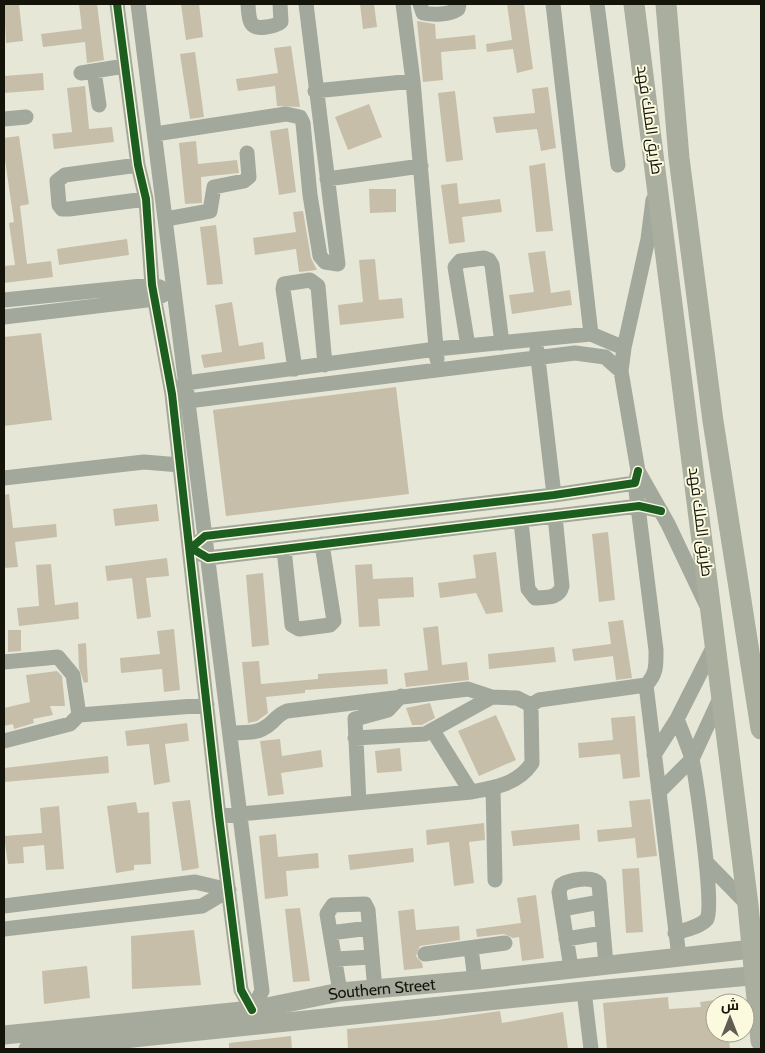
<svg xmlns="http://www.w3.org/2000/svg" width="765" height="1053" viewBox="0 0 765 1053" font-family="Cabin,Cairo,sans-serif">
	<rect width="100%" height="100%" fill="#e7e7d8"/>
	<path fill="#c6bea9" d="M 4,4 L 19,4 L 23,41 L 6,43 Z
		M 79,4 L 97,4 L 104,60 L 87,63 L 85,42 L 43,47 L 41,34 L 82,29 Z
		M 181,4 L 199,4 L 203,37 L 186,40 Z
		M 360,4 L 374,4 L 377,27 L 363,29 Z
		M 507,4 L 524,4 L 533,69 L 517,73 L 513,49 L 487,52 L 486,44 L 512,40 Z
		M 417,21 L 435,24 L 436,39 L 475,35 L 476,49 L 441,52 L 443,80 L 423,82 Z
		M 291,46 L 300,107 L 277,106 L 275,86 L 238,91 L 236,79 L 278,73 L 274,48 Z
		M 195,52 L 204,117 L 190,119 L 180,54 Z
		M 43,73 L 44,90 L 4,93 L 4,76 Z
		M 85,86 L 89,129 L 112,127 L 114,142 L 54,149 L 52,134 L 72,132 L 67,88 Z
		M 548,87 L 556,148 L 541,151 L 537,129 L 496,133 L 493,117 L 535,113 L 532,89 Z
		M 455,91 L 463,160 L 446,162 L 438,93 Z
		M 369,104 L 382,137 L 348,150 L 335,117 Z
		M 288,128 L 296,192 L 279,195 L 270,131 Z
		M 19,136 L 29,204 L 20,206 L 27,264 L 51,261 L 53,277 L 4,283 L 4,266 L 15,265 L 9,223 L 14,222 L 4,153 L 4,138 Z
		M 196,141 L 198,164 L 237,160 L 239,173 L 201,177 L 202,203 L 185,204 L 179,143 Z
		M 545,163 L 553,231 L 536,232 L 529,166 Z
		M 457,183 L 459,204 L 500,199 L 502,212 L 462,217 L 465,242 L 449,244 L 441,185 Z
		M 369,189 L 396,189 L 396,212 L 370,213 Z
		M 303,211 L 311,258 L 317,270 L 299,272 L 296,249 L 255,255 L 253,238 L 296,232 L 293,212 Z
		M 216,225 L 223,284 L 207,285 L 200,227 Z
		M 127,239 L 129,255 L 59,265 L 57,249 Z
		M 545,251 L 551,293 L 570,290 L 572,305 L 512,314 L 509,295 L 534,292 L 528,253 Z
		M 375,259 L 379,300 L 402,298 L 404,318 L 340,325 L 338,305 L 363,302 L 359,260 Z
		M 232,302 L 239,346 L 263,342 L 265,359 L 204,368 L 201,355 L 222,352 L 215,305 Z
		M 41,333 L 52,420 L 4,426 L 4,337 Z
		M 396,387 L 409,494 L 226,516 L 213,410 Z
		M 9,494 L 13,528 L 56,524 L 57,537 L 15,542 L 18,567 L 4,568 L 4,495 Z
		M 157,504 L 159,521 L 115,526 L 113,509 Z
		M 608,532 L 615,600 L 599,602 L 592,534 Z
		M 496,552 L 503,612 L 486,614 L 476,593 L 440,598 L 438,583 L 476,578 L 473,555 Z
		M 167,558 L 169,576 L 146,578 L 151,617 L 137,619 L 132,578 L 107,581 L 105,566 Z
		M 51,564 L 55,605 L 78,602 L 79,619 L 19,626 L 17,608 L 39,606 L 36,565 Z
		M 372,564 L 373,579 L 413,577 L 414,597 L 378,599 L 380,626 L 359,627 L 355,565 Z
		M 263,573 L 269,645 L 252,647 L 246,575 Z
		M 623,620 L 632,678 L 616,680 L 613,656 L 574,661 L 572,649 L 611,644 L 608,622 Z
		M 438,626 L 442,665 L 467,662 L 469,680 L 406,687 L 404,673 L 428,670 L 423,628 Z
		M 174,629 L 180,690 L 164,692 L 162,669 L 121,673 L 120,658 L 160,654 L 157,631 Z
		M 8,630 L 21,630 L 21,651 L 8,652 Z
		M 86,643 L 88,682 L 84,683 L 79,668 L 78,644 Z
		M 554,647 L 556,662 L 489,669 L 488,654 Z
		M 259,661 L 261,684 L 318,679 L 318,674 L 387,669 L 388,684 L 305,690 L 305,693 L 266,697 L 268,713 L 257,721 L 248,723 L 242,662 Z
		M 57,671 L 62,676 L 65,706 L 50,706 L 53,715 L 33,719 L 34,723 L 14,729 L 13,724 L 4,726 L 4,708 L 30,702 L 26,675 Z
		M 430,703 L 435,718 L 422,725 L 412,725 L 406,708 Z
		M 496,715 L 516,760 L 479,776 L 458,731 Z
		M 635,716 L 640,777 L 623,779 L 620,754 L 579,758 L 578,743 L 613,740 L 611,718 Z
		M 187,723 L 189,741 L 165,744 L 170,782 L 154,785 L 149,744 L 127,746 L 125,731 Z
		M 280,739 L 282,756 L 321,750 L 323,767 L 281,773 L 284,794 L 268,796 L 260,741 Z
		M 400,748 L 402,771 L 377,773 L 375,751 Z
		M 108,756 L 109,773 L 4,782 L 4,768 Z
		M 650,799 L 657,856 L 637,858 L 635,838 L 598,842 L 597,830 L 632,827 L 629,801 Z
		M 190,800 L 199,868 L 182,871 L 172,802 Z
		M 136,802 L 138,813 L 149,812 L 151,864 L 134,865 L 134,870 L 116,873 L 107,806 Z
		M 59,806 L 64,869 L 46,870 L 44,845 L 23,847 L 24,863 L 8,864 L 4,836 L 42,833 L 40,808 Z
		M 484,823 L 485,840 L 469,842 L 474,883 L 454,886 L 449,842 L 427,845 L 426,830 Z
		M 579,824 L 580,840 L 513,846 L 511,831 Z
		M 276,834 L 278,857 L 318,853 L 319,868 L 286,871 L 288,896 L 265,899 L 259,836 Z
		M 413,848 L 414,862 L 350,870 L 348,855 Z
		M 639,868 L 643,932 L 626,933 L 622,869 Z
		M 536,895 L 544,958 L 522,961 L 519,937 L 513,938 L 504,934 L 477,937 L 476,929 L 521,923 L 517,898 Z
		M 300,908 L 310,981 L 293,982 L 285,909 Z
		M 414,909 L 416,930 L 459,926 L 460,940 L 420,946 L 416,956 L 422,963 L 423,968 L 404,970 L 398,911 Z
		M 194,930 L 201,985 L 132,989 L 131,936 Z
		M 87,966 L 90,998 L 44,1004 L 42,971 Z
		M 668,997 L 669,1009 L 701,1007 L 700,1002 L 715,1000 L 715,1033 L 728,1033 L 730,1049 L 607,1049 L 603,1003 Z
		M 500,1011 L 502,1023 L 563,1012 L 568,1049 L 348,1049 L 347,1029 L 437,1020 Z
		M 291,1036 L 292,1049 L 229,1049 L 229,1043 Z"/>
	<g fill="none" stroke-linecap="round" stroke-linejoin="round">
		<path stroke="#a3a89d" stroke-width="15" d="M 117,4 L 138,165 L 146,199 L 152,285 L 172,394 L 219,816 L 241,990 L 252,1010
			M 138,4 L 262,991 L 252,1010
			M 248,4 C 249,18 248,30 266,27 C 272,26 276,26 281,22 L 280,4
			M 403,4 L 413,81 L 437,359
			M 420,4 L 423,13 C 433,15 449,15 458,9 L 459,4
			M 553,4 L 591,334
			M 597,4 L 618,165
			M 94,71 L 99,105
			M 81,73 L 125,66
			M 315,91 L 413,81
			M 4,119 L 26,117
			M 155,134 L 286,114 L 300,117 L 303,123 L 310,195 L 320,256 L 325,262 L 338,264 L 306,4
			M 138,165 L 65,175 L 57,181 L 59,205 L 62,209 L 69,209 L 146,199
			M 327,179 L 421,166
			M 653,200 L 648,239 L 624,348 L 621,371 L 638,471 L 668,524 L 706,604
			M 166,219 L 210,211 L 214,187 L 244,181 L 249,177 L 247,153
			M 4,300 L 152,285 L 160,287
			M 4,317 L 155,299 L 163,295
			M 468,346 L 455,267 L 460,261 L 484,258 L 489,260 L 492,265 L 502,343
			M 537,350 L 554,495
			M 295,369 L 283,289 L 284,284 L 310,280 L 318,286 L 325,365
			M 621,371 L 605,357 L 575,353 L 188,401 L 172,394 L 186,383 L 436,349 L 591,334 L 624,348
			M 4,478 L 144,462 L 180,465
			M 521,521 L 528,589 L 535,598 C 546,597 559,599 562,586 L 555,516
			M 199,542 L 205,536 L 554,495 L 635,483 L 638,471
			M 284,549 L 292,625 L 299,629 L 330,625 L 334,621 L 322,544
			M 201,554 L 208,558 L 639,506 L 661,511
			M 4,662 L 58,657 L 73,675 L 79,715
			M 646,685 L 679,957
			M 531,705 L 539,700 L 646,685 C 657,674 656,665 656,650 L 635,483
			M 433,731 L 471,792
			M 231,733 C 242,732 255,734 264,728 C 274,723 276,715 287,711 L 468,689 L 492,697 L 517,698 L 531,705
			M 355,738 L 425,734 L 492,697
			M 4,741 L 70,724 L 79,715 L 207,705
			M 654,755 L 677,719 L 715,644
			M 493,788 L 495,880
			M 659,792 L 692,759 L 722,694
			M 359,803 L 355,719 L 388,710 L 401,696
			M 219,816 L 471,792 C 494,788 518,784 532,763 L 531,705
			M 706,862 L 748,905
			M 4,906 L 195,882 L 229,890
			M 562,909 L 600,902
			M 4,929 L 202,906 L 229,890
			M 330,933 L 369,928
			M 675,933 C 685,930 700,927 707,919 C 715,908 696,779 692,759 C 688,746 682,732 677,719
			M 566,939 L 603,933
			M 471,948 L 475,980
			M 425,954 L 505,943
			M 335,959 L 372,957
			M 571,968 L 559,892 L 561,885 C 569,880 593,875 599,884 L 606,964
			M 584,991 L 591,1049
			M 340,992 L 327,914 L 333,905 L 365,904 L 368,910 L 375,990"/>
		<g stroke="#a5aa9c" stroke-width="19">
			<path id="s1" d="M 4,1035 L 252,1010 L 340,992 L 475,980 L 761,948"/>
			<path d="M 28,1049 L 584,991 L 761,975"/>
		</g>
		<path stroke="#aaae9e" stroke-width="21" d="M 634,4 L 748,905 L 761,1041
			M 666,4 L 679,158 L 713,421 L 761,729"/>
		<g stroke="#fbfadf" stroke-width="11">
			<path id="cycleway" d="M 117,4 L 138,165 L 146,199 L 152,285 L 172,394 L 219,816 L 241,990 L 252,1010
				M 638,471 L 635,483 L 554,495 L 205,536 L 191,548 L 208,558 L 639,506 L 661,511"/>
		</g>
		<use href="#cycleway" stroke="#1b5e20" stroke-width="8"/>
	</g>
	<g text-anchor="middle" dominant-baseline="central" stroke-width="4" stroke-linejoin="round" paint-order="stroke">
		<g font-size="16" fill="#14140b" stroke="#fbfadf">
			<text transform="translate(650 120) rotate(82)">طريق الملك فهد</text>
			<text transform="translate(701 522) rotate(83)">طريق الملك فهد</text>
			<text stroke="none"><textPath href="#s1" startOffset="381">Southern Street</textPath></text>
		</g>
	</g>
	<rect width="765" height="1053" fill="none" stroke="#14140b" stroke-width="10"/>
	<g transform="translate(730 1018)"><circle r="24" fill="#fbfadf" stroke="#9f9e8a"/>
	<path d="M0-4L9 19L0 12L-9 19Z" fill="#5e5e53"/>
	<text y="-8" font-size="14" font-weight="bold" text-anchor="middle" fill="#14140b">ش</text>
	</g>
</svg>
